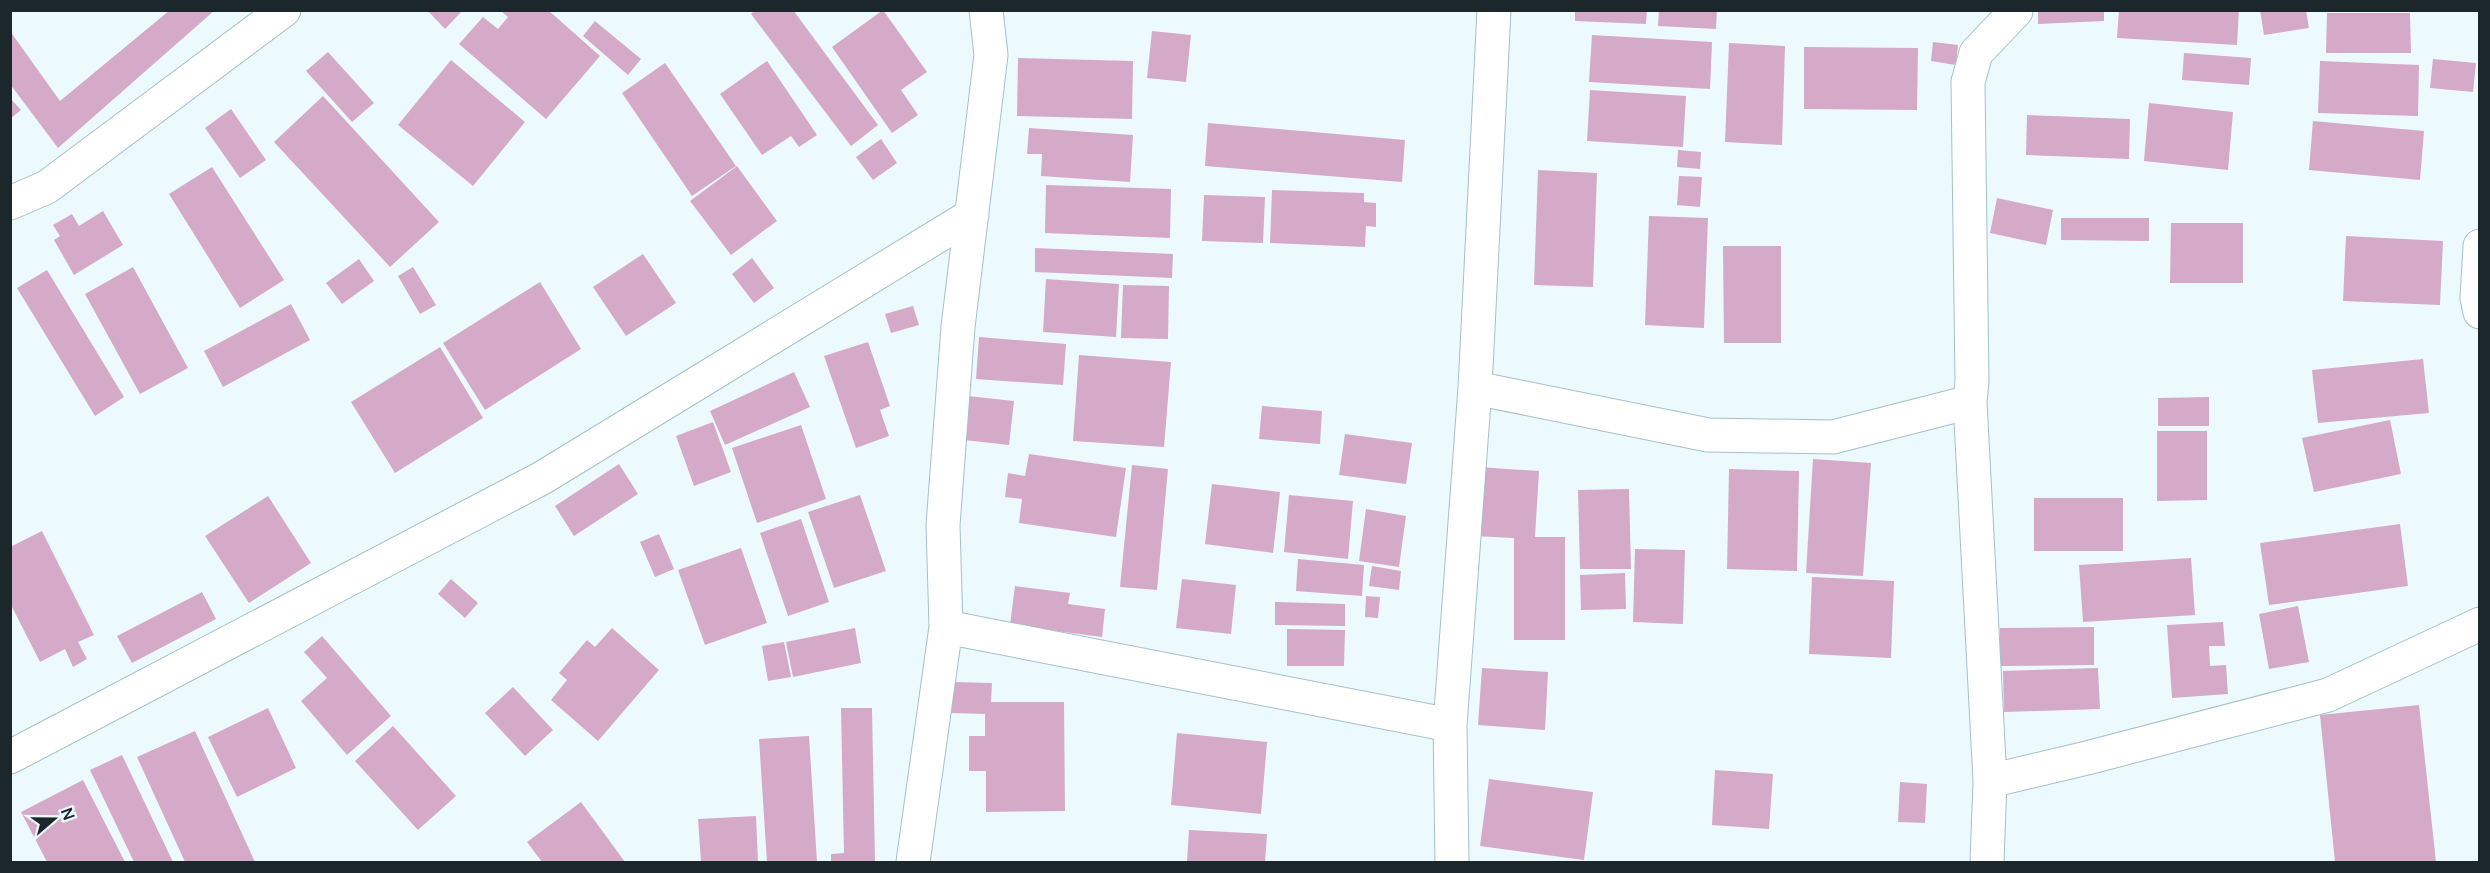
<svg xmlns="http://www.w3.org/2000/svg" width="2490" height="873" viewBox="0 0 2490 873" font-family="Manrope,sans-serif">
	<rect width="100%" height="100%" fill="#edfafd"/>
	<path fill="#d5a9c8" d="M 170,10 L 215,10 L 58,148 L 10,84 L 10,31 L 60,101 Z
		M 427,10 L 463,10 L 445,29 Z
		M 500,10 L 548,10 L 600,56 L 546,119 L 459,44 L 483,17 L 498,29 L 508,17 Z
		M 755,10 L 793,10 L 878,125 L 851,146 L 751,14 Z
		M 883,10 L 927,72 L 901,90 L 918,115 L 892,133 L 832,47 Z
		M 1575,10 L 1647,10 L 1646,24 L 1575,21 Z
		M 1659,10 L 1717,10 L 1716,29 L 1658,26 Z
		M 2038,10 L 2104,10 L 2104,21 L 2038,24 Z
		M 2119,10 L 2239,10 L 2237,45 L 2117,38 Z
		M 2260,10 L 2306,10 L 2309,28 L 2264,35 Z
		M 2327,13 L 2410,13 L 2411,53 L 2326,53 Z
		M 595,21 L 641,59 L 628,75 L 583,36 Z
		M 1152,31 L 1191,35 L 1186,82 L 1147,78 Z
		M 1592,35 L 1712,42 L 1710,89 L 1589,82 Z
		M 1933,42 L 1958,45 L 1956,65 L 1931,61 Z
		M 1729,43 L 1785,46 L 1782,145 L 1725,142 Z
		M 1804,47 L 1918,48 L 1917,110 L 1804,109 Z
		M 328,52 L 374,103 L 352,122 L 306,71 Z
		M 2184,53 L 2251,58 L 2249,85 L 2182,80 Z
		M 1018,58 L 1133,61 L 1132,119 L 1017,116 Z
		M 2433,59 L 2476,63 L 2473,92 L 2430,88 Z
		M 451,60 L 525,122 L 473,186 L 398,125 Z
		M 767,61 L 817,135 L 799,147 L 791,136 L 762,155 L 720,94 Z
		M 2320,61 L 2419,65 L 2418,116 L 2318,113 Z
		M 665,63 L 736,166 L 692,196 L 622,93 Z
		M 1590,90 L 1686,96 L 1683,147 L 1587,141 Z
		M 323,96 L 439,222 L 390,267 L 274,142 Z
		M 10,98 L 21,110 L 10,119 Z
		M 2149,103 L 2233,112 L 2228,170 L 2144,161 Z
		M 231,109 L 266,160 L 240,178 L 205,128 Z
		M 2027,115 L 2130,119 L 2129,159 L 2026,155 Z
		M 2313,121 L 2424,131 L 2420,180 L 2309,170 Z
		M 1208,123 L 1405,140 L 1402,182 L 1205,166 Z
		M 1029,128 L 1133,135 L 1130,182 L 1041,176 L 1042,154 L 1027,154 Z
		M 881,139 L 897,163 L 873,180 L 856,157 Z
		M 1678,150 L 1701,152 L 1700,169 L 1677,167 Z
		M 737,166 L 777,221 L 731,255 L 690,201 Z
		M 212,167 L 284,280 L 240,308 L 169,194 Z
		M 1538,170 L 1597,173 L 1593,287 L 1534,285 Z
		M 1679,176 L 1702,177 L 1700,207 L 1677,205 Z
		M 1046,185 L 1171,189 L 1170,238 L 1045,233 Z
		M 1272,190 L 1364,193 L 1364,202 L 1376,203 L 1376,227 L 1366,226 L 1365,247 L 1270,243 Z
		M 1204,195 L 1265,197 L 1263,243 L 1202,241 Z
		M 1997,198 L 2053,210 L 2046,245 L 1990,233 Z
		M 103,211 L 123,245 L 74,275 L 54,240 L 60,236 L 53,225 L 72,214 L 79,226 Z
		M 1649,216 L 1708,218 L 1704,328 L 1645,325 Z
		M 2061,218 L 2149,218 L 2149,241 L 2061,240 Z
		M 2171,223 L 2243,223 L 2243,283 L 2170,283 Z
		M 2346,236 L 2443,241 L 2440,305 L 2343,301 Z
		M 1723,246 L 1781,246 L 1781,343 L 1724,343 Z
		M 1035,248 L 1173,254 L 1172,278 L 1035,272 Z
		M 643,254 L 676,303 L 626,336 L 593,287 Z
		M 752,258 L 774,288 L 754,303 L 732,274 Z
		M 359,259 L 374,281 L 342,304 L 326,283 Z
		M 133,267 L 188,368 L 140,394 L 85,294 Z
		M 413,267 L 436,305 L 420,314 L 398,276 Z
		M 47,270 L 124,397 L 95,416 L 17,288 Z
		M 1046,279 L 1119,284 L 1116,337 L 1043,332 Z
		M 540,282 L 581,349 L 485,410 L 443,343 Z
		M 1123,285 L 1169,286 L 1168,339 L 1121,338 Z
		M 291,304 L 310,340 L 223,387 L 204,351 Z
		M 913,306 L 919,325 L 891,333 L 885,314 Z
		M 979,337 L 1066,344 L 1063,385 L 976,379 Z
		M 868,342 L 890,406 L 880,410 L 889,436 L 856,448 L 824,356 Z
		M 440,347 L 483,418 L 395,473 L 351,402 Z
		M 1079,355 L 1171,362 L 1164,447 L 1073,441 Z
		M 2423,359 L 2429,413 L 2318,423 L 2312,370 Z
		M 794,372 L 810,407 L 725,445 L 710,411 Z
		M 968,396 L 1014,401 L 1009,445 L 964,440 Z
		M 2209,397 L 2209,426 L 2158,426 L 2158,398 Z
		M 1262,406 L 1322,411 L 1320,444 L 1259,439 Z
		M 2390,420 L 2401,474 L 2314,492 L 2302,438 Z
		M 713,422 L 731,472 L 694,486 L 676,436 Z
		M 801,425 L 826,499 L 757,523 L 732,448 Z
		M 2157,431 L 2207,431 L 2207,500 L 2157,501 Z
		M 1345,434 L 1412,443 L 1406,484 L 1339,475 Z
		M 1029,454 L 1126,468 L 1116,537 L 1019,523 L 1022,499 L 1005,497 L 1008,473 L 1025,476 Z
		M 1813,459 L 1871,463 L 1863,576 L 1806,573 Z
		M 619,464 L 638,494 L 574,536 L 555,506 Z
		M 1132,465 L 1168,469 L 1157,590 L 1120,587 Z
		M 1479,467 L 1539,471 L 1535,537 L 1565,537 L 1565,640 L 1514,640 L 1514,538 L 1474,536 Z
		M 1729,469 L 1799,471 L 1797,571 L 1727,569 Z
		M 1212,484 L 1280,492 L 1273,553 L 1205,544 Z
		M 1629,489 L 1631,569 L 1580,569 L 1578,490 Z
		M 860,495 L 886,571 L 834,588 L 808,512 Z
		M 1289,495 L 1353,501 L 1348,559 L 1284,552 Z
		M 268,496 L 311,563 L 249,603 L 205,536 Z
		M 2034,498 L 2123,498 L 2123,551 L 2034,551 Z
		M 1366,509 L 1406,516 L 1399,567 L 1359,561 Z
		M 801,519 L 829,602 L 788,616 L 760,533 Z
		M 2400,524 L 2408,586 L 2269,605 L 2260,543 Z
		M 42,531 L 94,635 L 78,642 L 87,659 L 73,667 L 65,649 L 40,662 L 10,603 L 10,547 Z
		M 659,534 L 674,569 L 655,577 L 640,542 Z
		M 741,548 L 767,623 L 705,645 L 678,570 Z
		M 1635,549 L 1685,550 L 1683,624 L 1633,622 Z
		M 2191,558 L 2195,615 L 2083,622 L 2079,565 Z
		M 1298,559 L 1364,565 L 1362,596 L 1296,591 Z
		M 1372,566 L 1401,571 L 1399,590 L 1369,586 Z
		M 1625,573 L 1626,609 L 1581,610 L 1580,575 Z
		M 1812,577 L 1894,581 L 1891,658 L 1809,654 Z
		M 451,579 L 478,603 L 465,618 L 438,594 Z
		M 1182,579 L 1236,585 L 1231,634 L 1176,628 Z
		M 1015,586 L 1070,593 L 1068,604 L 1105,609 L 1102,637 L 1010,625 Z
		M 202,592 L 216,619 L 132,663 L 117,636 Z
		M 1366,596 L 1380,597 L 1378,618 L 1365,617 Z
		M 1275,602 L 1345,604 L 1345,626 L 1275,625 Z
		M 2298,606 L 2309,662 L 2269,669 L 2259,614 Z
		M 2223,622 L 2225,646 L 2209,646 L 2210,666 L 2226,665 L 2228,694 L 2172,698 L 2167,625 Z
		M 2094,627 L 2094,665 L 2000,666 L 2000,628 Z
		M 612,628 L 659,670 L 598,741 L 551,700 L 567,680 L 559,673 L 587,640 L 595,647 Z
		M 855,628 L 861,663 L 793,677 L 786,642 Z
		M 1287,629 L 1345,630 L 1344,666 L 1287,666 Z
		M 322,636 L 391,716 L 347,755 L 301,701 L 327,678 L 304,652 Z
		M 784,642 L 791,677 L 768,681 L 762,646 Z
		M 1482,668 L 1548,672 L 1545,730 L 1478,725 Z
		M 2098,668 L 2100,709 L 2004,712 L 2003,671 Z
		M 953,682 L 992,683 L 991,702 L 1064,702 L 1065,811 L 986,812 L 986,771 L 969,771 L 969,736 L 985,736 L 985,714 L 951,713 Z
		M 513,687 L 553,730 L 525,756 L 485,713 Z
		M 2419,705 L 2436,862 L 2335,862 L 2320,715 Z
		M 268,708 L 296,768 L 237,797 L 208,737 Z
		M 841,708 L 872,708 L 875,862 L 831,862 L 831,854 L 844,853 Z
		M 393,726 L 456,796 L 418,830 L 355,761 Z
		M 195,731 L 255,862 L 185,862 L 137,757 Z
		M 1177,733 L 1267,742 L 1261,814 L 1171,805 Z
		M 809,736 L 817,862 L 767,862 L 759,739 Z
		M 122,755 L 173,862 L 134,862 L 90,770 Z
		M 1715,770 L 1773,774 L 1769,829 L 1712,825 Z
		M 1489,779 L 1593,792 L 1584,860 L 1480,846 Z
		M 83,780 L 125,862 L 47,862 L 21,812 Z
		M 1900,782 L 1927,784 L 1925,823 L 1898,822 Z
		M 581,802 L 625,862 L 542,862 L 527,842 Z
		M 756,816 L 758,862 L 701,862 L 698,819 Z
		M 1189,830 L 1267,834 L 1265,862 L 1187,862 Z"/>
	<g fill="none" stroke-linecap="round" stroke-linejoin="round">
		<g stroke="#a2c1c9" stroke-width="35">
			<path id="minor" d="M 10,203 L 47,187 L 284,10
				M 2480,246 L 2477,298 L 2480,312
				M 1475,388 L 1708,435 L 1833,437 L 1970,402 L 1972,381 L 1968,82 L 1976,53 L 2016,11
				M 1970,402 L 1990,781
				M 946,627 L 1450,725
				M 10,757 L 542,478 L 972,215
				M 913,862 L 946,627 L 943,525 L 958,327 L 991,55 L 986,10
				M 1452,862 L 1450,725 L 1475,388 L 1494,10
				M 1987,862 L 1990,781 L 2087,758 L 2328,695 L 2480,624"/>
		</g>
		<use href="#minor" stroke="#fff" stroke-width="33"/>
	</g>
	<rect width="2490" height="873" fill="none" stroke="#1b272a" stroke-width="24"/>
	<g transform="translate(54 819) rotate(70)" stroke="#edfafd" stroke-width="4.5" paint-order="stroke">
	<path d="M0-4.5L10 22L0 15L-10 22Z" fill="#1b272a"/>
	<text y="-9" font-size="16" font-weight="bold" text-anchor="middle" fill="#1b272a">N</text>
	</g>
</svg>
